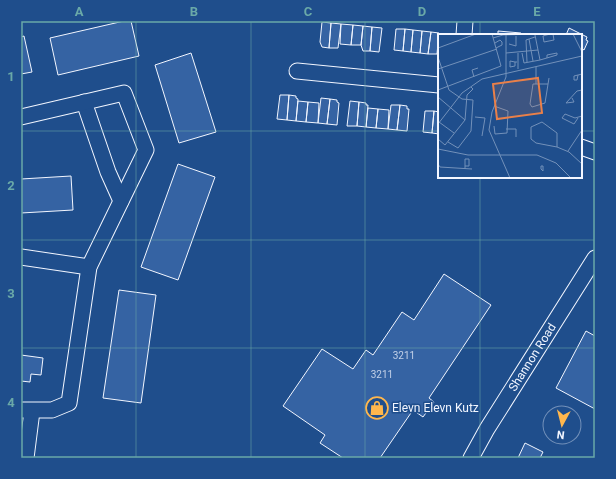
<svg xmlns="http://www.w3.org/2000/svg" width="616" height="479" viewBox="0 0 616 479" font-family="Roboto,sans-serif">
	<rect width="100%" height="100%" fill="#1f4e8c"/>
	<path fill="#3563a3" stroke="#f2f6ff" d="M 124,21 L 131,21 L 139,56 L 58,75 L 50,38 Z
		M 322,22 L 331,23 L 329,48 L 322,47 L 320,42 Z
		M 331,23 L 341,24 L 338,48 L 329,48 Z
		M 341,24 L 353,25 L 351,45 L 340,44 Z
		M 353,25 L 363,26 L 361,45 L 351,45 Z
		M 363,26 L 372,27 L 370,51 L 363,51 L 361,45 Z
		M 372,27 L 382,28 L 379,52 L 370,51 Z
		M 569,28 L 587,37 L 586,40 L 588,41 L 584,50 L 581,48 L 581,35 L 566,35 Z
		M 396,29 L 405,29 L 403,51 L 394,50 Z
		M 405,29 L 413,30 L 411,52 L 403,51 Z
		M 413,30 L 422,31 L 420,53 L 411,52 Z
		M 422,31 L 431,32 L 428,54 L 420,53 Z
		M 498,31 L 521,33 L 521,35 L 498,35 Z
		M 431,32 L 439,33 L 437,54 L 428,54 Z
		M 24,36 L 32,72 L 21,74 L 21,37 Z
		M 191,53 L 216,132 L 179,143 L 155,65 Z
		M 280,95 L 289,95 L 287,120 L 277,119 Z
		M 289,95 L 296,96 L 296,98 L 298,99 L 296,121 L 287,120 Z
		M 321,98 L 330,99 L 327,124 L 318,123 Z
		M 330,99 L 337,100 L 337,102 L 339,103 L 337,125 L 327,124 Z
		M 298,101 L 308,102 L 306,122 L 296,121 Z
		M 350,101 L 359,102 L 357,126 L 347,126 Z
		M 308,102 L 319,103 L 318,123 L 306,122 Z
		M 359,102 L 366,103 L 366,105 L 368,105 L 366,127 L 357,126 Z
		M 391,105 L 400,105 L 397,130 L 388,129 Z
		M 400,105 L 407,106 L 407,109 L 409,109 L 407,131 L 397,130 Z
		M 368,108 L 378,109 L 376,128 L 366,127 Z
		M 378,109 L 389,110 L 388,129 L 376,128 Z
		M 425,111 L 434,111 L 432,133 L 423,132 Z
		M 434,111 L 439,112 L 439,134 L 432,133 Z
		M 178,164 L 215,177 L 178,280 L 141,267 Z
		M 71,176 L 73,210 L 21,213 L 21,179 Z
		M 444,274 L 491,305 L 429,398 L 434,402 L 423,417 L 413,410 L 380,458 L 343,458 L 320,443 L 325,435 L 283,406 L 322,349 L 353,369 L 366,350 L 373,355 L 402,312 L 414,320 Z
		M 119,290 L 156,295 L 141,403 L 103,398 Z
		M 586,331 L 595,336 L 595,409 L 556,388 Z
		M 21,355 L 43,358 L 41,375 L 31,374 L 30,382 L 21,381 Z
		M 525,443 L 543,452 L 540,458 L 518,458 Z"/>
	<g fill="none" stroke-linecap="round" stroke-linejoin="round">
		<g stroke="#f2f6ff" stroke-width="17">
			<g id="minor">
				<path d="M 464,35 L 465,21"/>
				<path d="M 297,71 L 439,85"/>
				<path d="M 84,102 L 108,172 L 121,201"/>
				<path d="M 21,117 L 124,93 L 146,150 L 89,267 L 69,403 L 52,410 L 21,410"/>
				<path d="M 581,147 L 595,152"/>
				<path d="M 21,257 L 89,267"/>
				<path d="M 26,458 L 32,411"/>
				<path id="s1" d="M 471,458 L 487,429 L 595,258"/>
			</g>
		</g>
		<use href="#minor" stroke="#1f4e8c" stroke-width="15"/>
	</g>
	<path fill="none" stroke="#6aa9a8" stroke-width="1" stroke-opacity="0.55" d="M 136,21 L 136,458M 251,21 L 251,458M 365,21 L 365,458M 480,21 L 480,35M 21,131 L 439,131M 581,131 L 595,131M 480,177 L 480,458M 21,240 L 595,240M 21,348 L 595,348"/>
	<defs>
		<g id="shop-ring" transform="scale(1.15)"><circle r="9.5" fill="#1f4e8c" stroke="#ffb74d" stroke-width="1.5"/><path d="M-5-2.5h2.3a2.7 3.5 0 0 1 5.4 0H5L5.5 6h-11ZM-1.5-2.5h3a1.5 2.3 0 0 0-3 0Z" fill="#ffb74d"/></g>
	</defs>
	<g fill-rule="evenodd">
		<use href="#shop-ring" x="377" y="408"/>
	</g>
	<g text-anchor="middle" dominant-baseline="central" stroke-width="3" stroke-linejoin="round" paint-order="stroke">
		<g font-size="10" fill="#c3d1e8">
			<text x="404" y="355">3211</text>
			<text x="382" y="374">3211</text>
		</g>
		<g font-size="12" fill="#f2f6ff" stroke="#1f4e8c">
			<text stroke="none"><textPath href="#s1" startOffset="118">Shannon Road</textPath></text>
		</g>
		<g font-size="12" fill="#f2f6ff" stroke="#1f4e8c" text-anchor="start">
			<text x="392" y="408">Elevn Elevn Kutz</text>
		</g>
	</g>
	<g transform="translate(438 34)">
		<rect width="144" height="144" fill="#1f4e8c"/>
		<path fill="none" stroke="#7391ba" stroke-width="1" d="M 68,0 L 68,43 L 54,78 L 51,96 L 72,144M 112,0 L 105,2 L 106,8 L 116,6 L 115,0M 135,0 L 144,18M 55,4 L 65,1 L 99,0M 91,5 L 95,27M 57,9 L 62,6 L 64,8 L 64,11 L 58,14M 71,10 L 78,12 L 78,2M 0,14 L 38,0M 68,19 L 100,16M 80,19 L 80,35M 84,19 L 86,29 L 102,26 L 97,1M 0,23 L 11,56 L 24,65 L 35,66 L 33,97 L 20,114 L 10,108M 102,26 L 119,21 L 119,19 L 109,21 L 109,24M 77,28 L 77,32 L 72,33 L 72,27 L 77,28 L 79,28M 89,28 L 88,6 L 97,3M 98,33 L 98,50M 0,35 L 59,15M 140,41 L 139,46 L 136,46 L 136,42 L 144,40M 36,43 L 34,36 L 40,34M 110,50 L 95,50 L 92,70 L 94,73 L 107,69 L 111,44M 0,56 L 63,32 L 54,0M 0,63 L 27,86 L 7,111 L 0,105M 134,64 L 136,68 L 128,69 L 139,57 L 144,56M 56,72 L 70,77 L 69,99 L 57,100 L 56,92M 37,83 L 47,84 L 44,102M 140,84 L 136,90 L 124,84 L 127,80 L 137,84 L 144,82M 27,86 L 29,61 L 35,55 L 33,53M 1,88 L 16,99M 104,88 L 119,99 L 119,113 L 98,109 L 93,105 L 93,93 ZM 0,90 L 24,59 L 44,45 L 144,22M 68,95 L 78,95 L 78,103M 119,113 L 131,118 L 144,130M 0,115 L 30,121 L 99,121 L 118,129 L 133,144M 130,117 L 144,96M 0,130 L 2,133 L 34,135M 103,132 L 105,132 L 105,137 L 103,135 ZM 27,135 L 27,125 L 31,125 L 31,132 L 27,132"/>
		<path fill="#ea8049" fill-opacity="0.15" stroke="#ea8049" stroke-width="2" d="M 100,44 L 104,79 L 59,85 L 55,50 Z"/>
		<rect width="144" height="144" fill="none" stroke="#f2f6ff" stroke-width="2"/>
	</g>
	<rect width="616" height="479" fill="none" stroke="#1f4e8c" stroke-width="44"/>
	<g transform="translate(562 425) rotate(187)"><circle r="19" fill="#1f4e8c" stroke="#7391ba"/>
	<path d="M0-3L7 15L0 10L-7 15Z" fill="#ffb74d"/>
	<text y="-6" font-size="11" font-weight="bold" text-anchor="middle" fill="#f2f6ff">N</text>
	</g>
	<rect x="22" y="22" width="572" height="435" fill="none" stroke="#6aa9a8" stroke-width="1.5"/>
	<g font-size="13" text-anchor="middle" font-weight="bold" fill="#6aa9a8">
		<text x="79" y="16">A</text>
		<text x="194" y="16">B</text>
		<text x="308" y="16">C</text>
		<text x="422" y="16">D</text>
		<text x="537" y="16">E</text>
		<text x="11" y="81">1</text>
		<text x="11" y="190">2</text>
		<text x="11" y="298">3</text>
		<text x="11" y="407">4</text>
	</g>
</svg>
